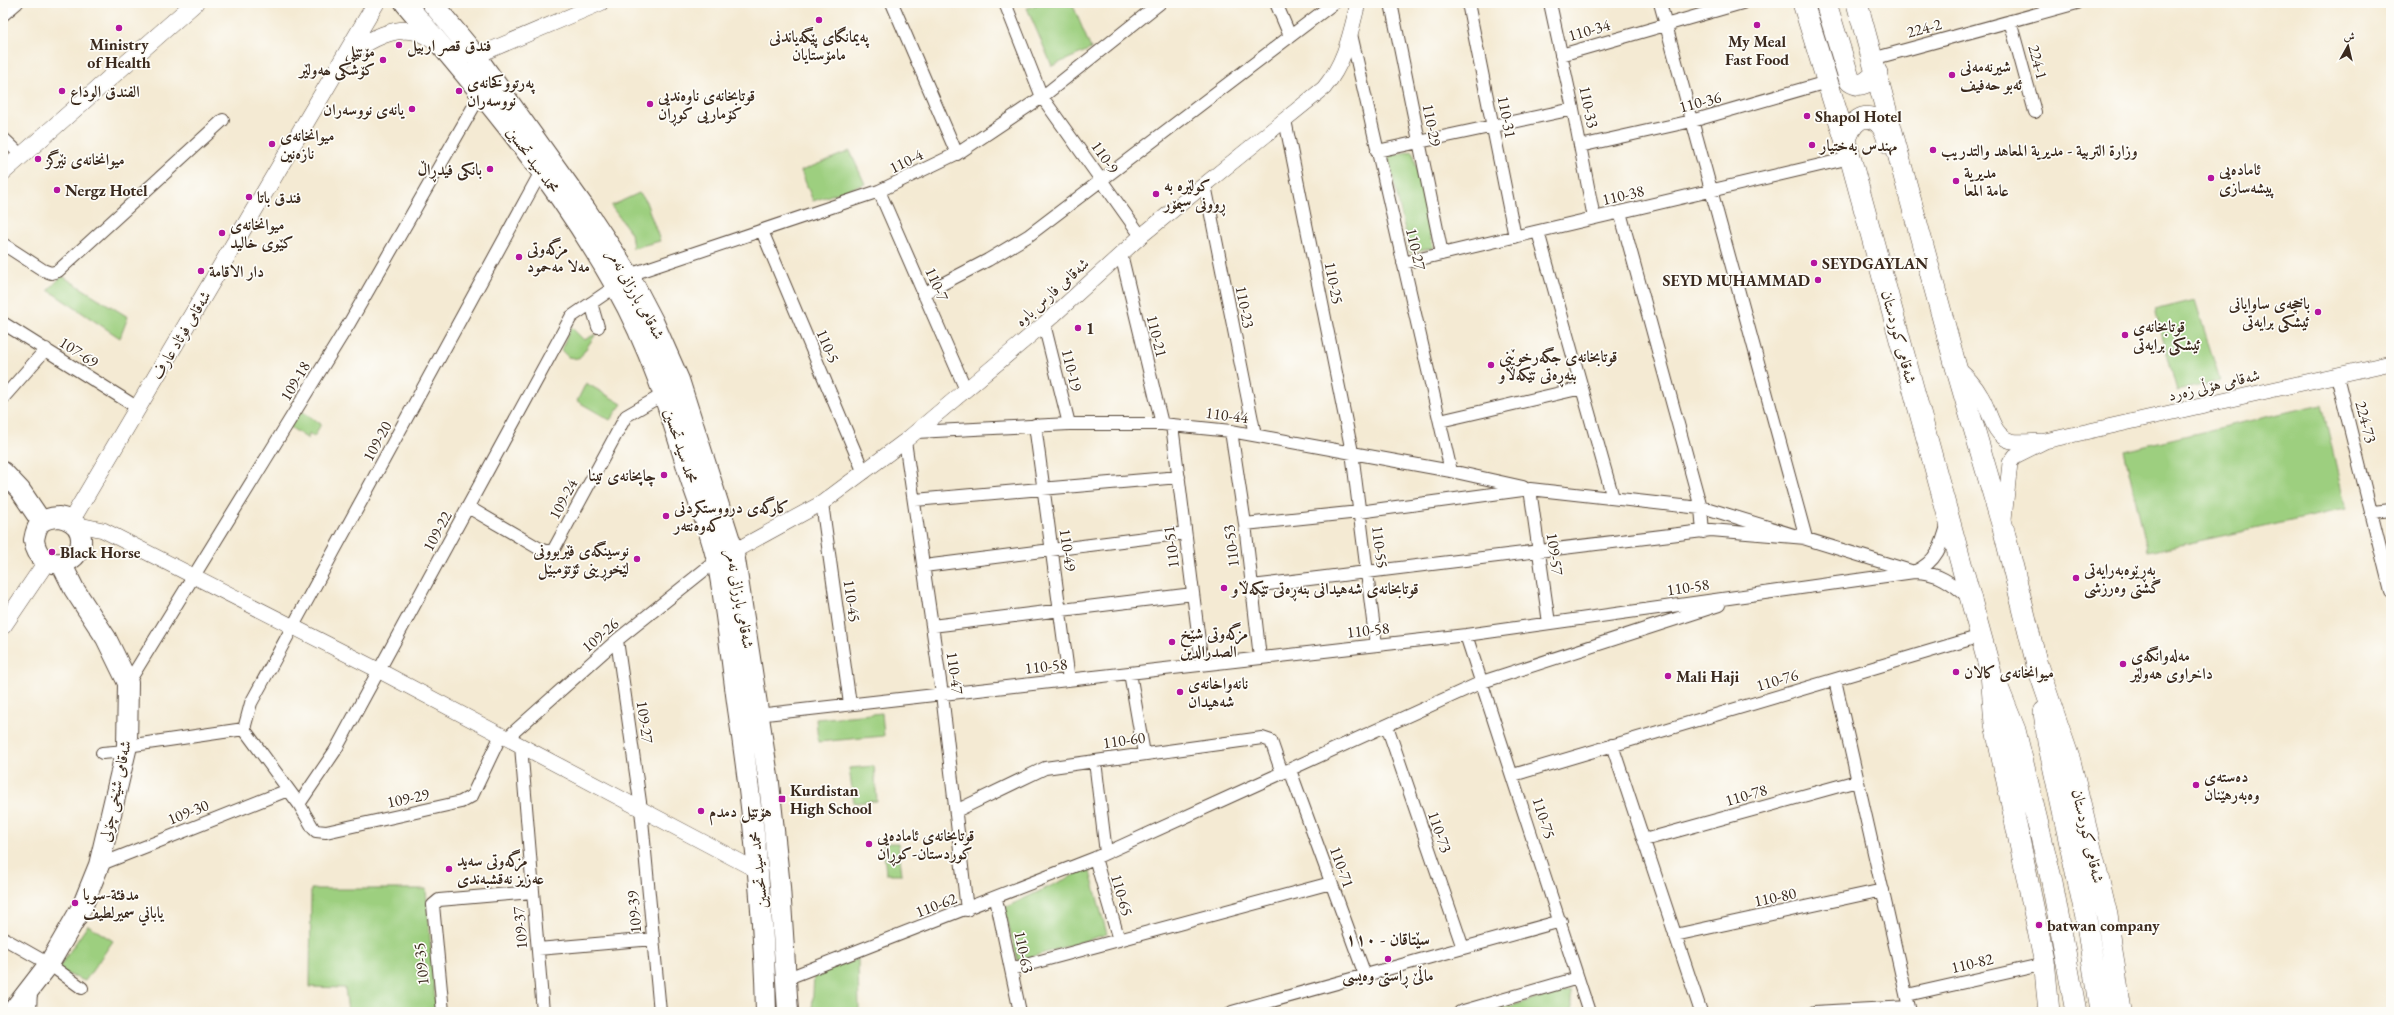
<svg xmlns="http://www.w3.org/2000/svg" width="2394" height="1015" viewBox="0 0 2394 1015" font-family="'EB Garamond',Amiri,serif">
	<rect width="100%" height="100%" fill="#fdfcf7"/>
	<filter id="ink" filterUnits="userSpaceOnUse"><feTurbulence type="fractalNoise" baseFrequency=".025" numOctaves="2"/><feDisplacementMap in="SourceGraphic" scale="8" xChannelSelector="R" yChannelSelector="G"/><feConvolveMatrix kernelMatrix="1 2 1 2 8 2 1 2 1" color-interpolation-filters="sRGB"/></filter>
	<filter id="wash" filterUnits="userSpaceOnUse"><feTurbulence type="fractalNoise" baseFrequency=".012" numOctaves="4" result="noise"/><feDisplacementMap in="SourceGraphic" scale="16" xChannelSelector="R" yChannelSelector="G"/><feGaussianBlur stdDeviation="0.9" result="paint"/><feColorMatrix in="noise" values="0 0 0 0 0 0 0 0 0 0 0 0 0 0 0 0 0 1.4 0 .05"/><feComposite in="paint" operator="in"/></filter>
	<g filter="url(#wash)">
		<rect width="100%" height="100%" fill="#f4ead3"/>
		<path fill="#9dcf7f" stroke="#6c7c4e" d="M 1041,3 L 1072,3 L 1091,49 L 1052,66 L 1027,8 Z
			M 850,151 L 865,184 L 813,201 L 801,171 Z
			M 1413,151 L 1433,248 L 1410,253 L 1388,156 Z
			M 639,193 L 645,199 L 660,241 L 633,248 L 631,233 L 611,206 Z
			M 62,276 L 128,317 L 120,338 L 48,290 Z
			M 2195,300 L 2220,381 L 2177,391 L 2155,310 Z
			M 571,327 L 584,340 L 596,334 L 579,359 L 568,357 L 561,350 Z
			M 586,383 L 622,404 L 610,420 L 577,401 Z
			M 2322,404 L 2346,509 L 2148,552 L 2124,450 Z
			M 300,410 L 321,424 L 314,437 L 309,433 L 308,439 L 290,427 Z
			M 882,713 L 884,736 L 818,742 L 816,719 Z
			M 874,766 L 877,801 L 854,803 L 849,768 Z
			M 883,843 L 898,843 L 902,874 L 886,874 Z
			M 1089,868 L 1107,934 L 1018,961 L 1004,908 Z
			M 311,889 L 426,889 L 436,1012 L 348,1012 L 345,988 L 310,987 Z
			M 88,925 L 113,941 L 85,981 L 57,970 Z
			M 858,959 L 859,1012 L 812,1012 L 814,975 Z
			M 1570,990 L 1573,1012 L 1488,1012 Z"/>
	</g>
	<g filter="url(#ink)">
		<g fill="none" stroke-linecap="round" stroke-linejoin="round">
			<g stroke="#574739" stroke-width="14">
				<path id="minor" d="M 892,3 L 957,154
					M 1005,3 L 1042,97 L 1141,236
					M 1276,3 L 1290,36
					M 1391,3 L 1442,254
					M 1468,3 L 1515,237
					M 1550,3 L 1573,109 L 1594,218
					M 3,15 L 17,3
					M 2010,21 L 2035,112
					M 1351,34 L 1451,471
					M 1561,55 L 1742,3
					M 1872,59 L 2077,3
					M 1285,120 L 1352,452 L 1376,645
					M 3,138 L 22,156
					M 1580,146 L 1692,121 L 1827,82
					M 1377,151 L 1573,109
					M 1205,185 L 1255,435
					M 879,191 L 966,390
					M 1620,212 L 1701,508 L 1703,532
					M 762,231 L 864,473
					M 1538,232 L 1613,498
					M 3,244 L 43,270 L 51,273 L 58,271 L 223,120
					M 1121,254 L 1162,424
					M 1403,263 L 1850,158
					M 629,275 L 879,191 L 960,152 L 1042,97 L 1160,3
					M 923,294 L 988,260 L 1028,236 L 1334,3
					M 591,303 L 598,327
					M 3,323 L 138,408
					M 1044,324 L 1069,424
					M 2337,376 L 2391,592
					M 3,398 L 46,349
					M 1440,421 L 1582,388
					M 1035,425 L 1069,680
					M 1172,425 L 1202,665
					M 1231,431 L 1245,524 L 1260,658
					M 916,432 L 1069,424 L 1162,424 L 1231,431 L 1451,471 L 1523,487
					M 905,441 L 942,694 L 967,910
					M 1530,489 L 1549,623
					M 915,500 L 1179,477
					M 822,503 L 850,704
					M 468,507 L 540,549 L 547,552 L 554,549 L 626,416 L 664,394
					M 2373,512 L 2391,510
					M 1245,524 L 1359,512 L 1530,489 L 1709,509 L 1914,572 C 1937,562 1942,545 1948,522
					M 924,566 L 1185,533
					M 1252,586 L 1711,530 L 1806,538 L 1660,3
					M 932,626 L 1193,594
					M 1466,635 L 1589,1012
					M 617,640 L 641,809 L 660,1012
					M 1130,673 L 1144,754
					M 1835,680 L 1910,1012
					M 128,683 L 350,322 L 482,92
					M 757,715 L 1466,635 L 1914,572 C 1938,572 1952,583 1969,598
					M 1387,726 L 1463,948
					M 244,729 L 251,703 L 542,170
					M 507,738 L 617,640 L 717,560
					M 1612,745 L 1701,1012
					M 127,746 L 244,729 L 299,804 L 313,828 L 316,831 L 326,832 L 461,802 L 472,796 L 501,735
					M 521,746 L 543,1012
					M 102,753 L 126,751
					M 1095,761 L 1106,853
					M 1290,770 L 1365,975
					M 1513,775 L 1981,636
					M 299,804 L 335,751 L 571,317 L 616,286
					M 956,811 L 1045,768 L 1262,738 L 1271,741 L 1282,773
					M 1644,840 L 1857,781
					M 1095,858 L 1119,940
					M 99,865 L 288,790
					M 996,899 L 1020,1012
					M 1675,935 L 1883,890
					M 3,938 L 49,964 L 82,988
					M 538,949 L 653,939
					M 1011,969 L 1331,883
					M 788,978 L 1095,858 L 1482,682 L 1719,605
					M 1907,995 L 2045,964
					M 30,1012 L 31,989
					M 443,1012 L 433,905 L 439,900 L 533,892
					M 1232,1012 L 1561,921
					M 1460,1012 L 1578,978
					M 1814,1012 L 1909,1007"/>
			</g>
			<g stroke="#574739" stroke-width="16">
				<path id="tertiary" d="M 476,56 L 601,3
					M 1957,368 C 1967,376 1975,385 1981,396 C 1990,410 1992,436 2011,441 C 2021,443 2033,441 2042,441
					M 2004,519 L 2010,463 L 2015,456 L 2045,441 L 2391,363
					M 75,524 L 103,530 L 378,670 L 758,871
					M 725,556 L 822,503 L 905,441 L 1044,324 L 1141,236 L 1324,88 C 1345,63 1350,35 1358,3"/>
			</g>
			<g stroke="#574739" stroke-width="18">
				<path id="secondary" d="M 348,54 C 367,42 396,23 420,33 C 425,35 431,39 436,42
					M 3,172 L 195,3
					M 71,521 L 376,3
					M 3,626 L 47,561"/>
			</g>
			<g stroke="#574739" stroke-width="22">
				<path id="primary" d="M 405,3 C 482,93 558,183 616,287 C 650,347 670,411 690,477 C 699,504 711,533 717,561 C 727,610 731,660 738,709 C 753,810 764,910 766,1012
					M 432,3 L 476,56 L 586,210 L 629,275 L 653,321 L 679,380 L 734,553 L 769,783 L 780,887 L 788,1012
					M 3,472 L 20,490 L 41,521
					M 59,517 C 69,519 77,523 80,533 C 89,565 39,578 34,540 C 37,522 42,518 59,517 Z
					M 12,1012 L 49,964 L 82,907 L 99,865 L 127,746 L 128,683 L 106,638 L 74,589 L 61,563"/>
			</g>
			<g stroke="#574739" stroke-width="22">
				<path id="trunk" d="M 1803,3 L 1846,142 L 1991,673 L 1995,724 L 2044,959 L 2049,1012
					M 1826,3 L 1850,81 C 1861,89 1869,81 1877,73
					M 1857,3 L 1956,367 L 2004,531 L 2037,665 L 2070,761 L 2107,915 L 2121,1012
					M 1846,142 C 1848,124 1866,107 1881,125 C 1885,130 1887,137 1889,143
					M 1999,690 L 2015,730 L 2052,882 L 2076,1012
					M 2044,712 L 2048,742 L 2086,918 L 2100,1012"/>
			</g>
			<use href="#minor" stroke="#fff" stroke-width="12"/>
			<use href="#tertiary" stroke="#fff" stroke-width="15"/>
			<use href="#secondary" stroke="#fff" stroke-width="17"/>
			<use href="#primary" stroke="#fff" stroke-width="20"/>
			<use href="#trunk" stroke="#fff" stroke-width="21"/>
		</g>
	</g>
	<g fill="#b5179e" stroke="#fdfcf7" stroke-width="1.5">
		<circle cx="819" cy="20" r="4"/>
		<circle cx="1757" cy="25" r="4"/>
		<circle cx="119" cy="28" r="4"/>
		<circle cx="399" cy="45" r="4"/>
		<circle cx="383" cy="60" r="4"/>
		<circle cx="1952" cy="75" r="4"/>
		<circle cx="62" cy="91" r="4"/>
		<circle cx="459" cy="91" r="4"/>
		<circle cx="650" cy="104" r="4"/>
		<circle cx="412" cy="109" r="4"/>
		<circle cx="1807" cy="116" r="4"/>
		<circle cx="272" cy="144" r="4"/>
		<circle cx="1812" cy="145" r="4"/>
		<circle cx="1933" cy="150" r="4"/>
		<circle cx="38" cy="159" r="4"/>
		<circle cx="490" cy="169" r="4"/>
		<circle cx="2211" cy="178" r="4"/>
		<circle cx="1956" cy="181" r="4"/>
		<circle cx="57" cy="190" r="4"/>
		<circle cx="1156" cy="194" r="4"/>
		<circle cx="249" cy="197" r="4"/>
		<circle cx="222" cy="233" r="4"/>
		<circle cx="519" cy="257" r="4"/>
		<circle cx="1814" cy="263" r="4"/>
		<circle cx="201" cy="271" r="4"/>
		<circle cx="1818" cy="280" r="4"/>
		<circle cx="2318" cy="312" r="4"/>
		<circle cx="1078" cy="328" r="4"/>
		<circle cx="2125" cy="335" r="4"/>
		<circle cx="1491" cy="365" r="4"/>
		<circle cx="664" cy="475" r="4"/>
		<circle cx="666" cy="516" r="4"/>
		<circle cx="52" cy="552" r="4"/>
		<circle cx="637" cy="559" r="4"/>
		<circle cx="2076" cy="578" r="4"/>
		<circle cx="1224" cy="588" r="4"/>
		<circle cx="1172" cy="642" r="4"/>
		<circle cx="2123" cy="664" r="4"/>
		<circle cx="1956" cy="672" r="4"/>
		<circle cx="1668" cy="676" r="4"/>
		<circle cx="1180" cy="692" r="4"/>
		<circle cx="2196" cy="785" r="4"/>
		<rect x="778" y="795" width="8" height="8" rx="2"/>
		<circle cx="701" cy="811" r="4"/>
		<circle cx="869" cy="844" r="4"/>
		<circle cx="449" cy="869" r="4"/>
		<circle cx="75" cy="903" r="4"/>
		<circle cx="2039" cy="925" r="4"/>
		<circle cx="1388" cy="959" r="4"/>
	</g>
	<g text-anchor="middle" dominant-baseline="central" stroke-width="3.5" stroke-linejoin="round" paint-order="stroke">
		<g font-size="16" fill="#3b2a1e" stroke="#fdfcf7">
			<text transform="translate(1924 28) rotate(-15)">224-2</text>
			<text transform="translate(1589 30) rotate(-16)">110-34</text>
			<text transform="translate(2038 62) rotate(75)">224-1</text>
			<text transform="translate(1700 102) rotate(-15)">110-36</text>
			<text transform="translate(1589 107) rotate(78)">110-33</text>
			<text transform="translate(1507 117) rotate(79)">110-31</text>
			<text transform="translate(1432 125) rotate(79)">110-29</text>
			<text transform="translate(1105 157) rotate(55)">110-9</text>
			<text transform="translate(533 160) rotate(54)">محمد سید تحسین</text>
			<text transform="translate(906 161) rotate(-26)">110-4</text>
			<text transform="translate(1623 195) rotate(-13)">110-38</text>
			<text transform="translate(1416 249) rotate(77)">110-27</text>
			<text transform="translate(1334 283) rotate(79)">110-25</text>
			<text transform="translate(937 284) rotate(66)">110-7</text>
			<text transform="translate(1052 292) rotate(-42)">شەقامی فارس باوە</text>
			<text transform="translate(636 294) rotate(61)">شەقامی بارزانی نەمر</text>
			<text transform="translate(1245 307) rotate(79)">110-23</text>
			<text transform="translate(181 335) rotate(-59)">شەقامی فوئاد عارف</text>
			<text transform="translate(1157 336) rotate(76)">110-21</text>
			<text transform="translate(1899 337) rotate(75)">شەقامی کوردستان</text>
			<text transform="translate(828 346) rotate(67)">110-5</text>
			<text transform="translate(79 352) rotate(33)">107-69</text>
			<text transform="translate(1072 370) rotate(76)">110-19</text>
			<text transform="translate(295 381) rotate(-59)">109-18</text>
			<text transform="translate(2214 385) rotate(-13)">شەقامی هۆڵی زەرد</text>
			<text transform="translate(1227 415) rotate(7)">110-44</text>
			<text transform="translate(2366 422) rotate(75)">224-73</text>
			<text transform="translate(377 441) rotate(-61)">109-20</text>
			<text transform="translate(681 446) rotate(72)">محمد سید تحسین</text>
			<text transform="translate(563 499) rotate(-62)">109-24</text>
			<text transform="translate(437 531) rotate(-61)">109-22</text>
			<text transform="translate(1231 546) rotate(-97)">110-53</text>
			<text transform="translate(1171 547) rotate(-97)">110-51</text>
			<text transform="translate(1380 547) rotate(83)">110-55</text>
			<text transform="translate(1068 550) rotate(82)">110-49</text>
			<text transform="translate(1555 554) rotate(82)">109-57</text>
			<text transform="translate(1688 587) rotate(-8)">110-58</text>
			<text transform="translate(740 599) rotate(80)">شەقامی بارزانی نەمر</text>
			<text transform="translate(852 601) rotate(82)">110-45</text>
			<text transform="translate(1368 630) rotate(-6)">110-58</text>
			<text transform="translate(600 635) rotate(-41)">109-26</text>
			<text transform="translate(1046 666) rotate(-6)">110-58</text>
			<text transform="translate(955 673) rotate(82)">110-47</text>
			<text transform="translate(1777 680) rotate(-16)">110-76</text>
			<text transform="translate(645 722) rotate(82)">109-27</text>
			<text transform="translate(1124 740) rotate(-8)">110-60</text>
			<text transform="translate(115 791) rotate(-78)">شەقامی شێخی چۆلی</text>
			<text transform="translate(1746 795) rotate(-16)">110-78</text>
			<text transform="translate(408 798) rotate(-12)">109-29</text>
			<text transform="translate(188 812) rotate(-22)">109-30</text>
			<text transform="translate(1544 818) rotate(72)">110-75</text>
			<text transform="translate(1440 832) rotate(71)">110-73</text>
			<text transform="translate(2088 836) rotate(77)">شەقامی کوردستان</text>
			<text transform="translate(1342 867) rotate(70)">110-71</text>
			<text transform="translate(758 870) rotate(-96)">محمد سید تحسین</text>
			<text transform="translate(1122 895) rotate(74)">110-65</text>
			<text transform="translate(1775 897) rotate(-12)">110-80</text>
			<text transform="translate(936 905) rotate(-21)">110-62</text>
			<text transform="translate(634 912) rotate(-95)">109-39</text>
			<text transform="translate(520 928) rotate(-95)">109-37</text>
			<text transform="translate(1024 952) rotate(78)">110-63</text>
			<text transform="translate(1972 963) rotate(-13)">110-82</text>
			<text transform="translate(421 964) rotate(-96)">109-35</text>
		</g>
		<g font-size="16" font-weight="bold" fill="#3b2a1e" stroke="#fdfcf7" text-anchor="start">
			<text x="819" y="36" text-anchor="middle">پەیمانگای پێگەیاندنی<tspan x="819" dy="18">مامۆستایان</tspan></text>
			<text x="1757" y="41" text-anchor="middle">My Meal<tspan x="1757" dy="18">Fast Food</tspan></text>
			<text x="119" y="44" text-anchor="middle">Ministry<tspan x="119" dy="18">of Health</tspan></text>
			<text x="407" y="45">فندق قصر اربيل</text>
			<text x="375" y="51" text-anchor="end">مۆتێلی<tspan x="375" dy="18">کۆشکی ھەولێر</tspan></text>
			<text x="1960" y="66">شیرنەمەنی<tspan x="1960" dy="18">ئەبو حەفیف</tspan></text>
			<text x="467" y="82">پەرتووکخانەی<tspan x="467" dy="18">نووسەران</tspan></text>
			<text x="70" y="91">الفندق الوداع</text>
			<text x="658" y="95">قوتابخانەی ناوەندیی<tspan x="658" dy="18">کۆماریی کوڕان</tspan></text>
			<text x="404" y="109" text-anchor="end">یانەی نووسەران</text>
			<text x="1815" y="116">Shapol Hotel</text>
			<text x="280" y="135">میوانخانەی<tspan x="280" dy="18">نازەنین</tspan></text>
			<text x="1820" y="145">مهندس بەختیار</text>
			<text x="1941" y="150">وزارة التربية - مديرية المعاهد والتدريب</text>
			<text x="46" y="159">میوانخانەی نێرگز</text>
			<text x="482" y="169" text-anchor="end">بانکی فیدڕاڵ</text>
			<text x="2219" y="169">ئامادەیی<tspan x="2219" dy="18">پیشەسازی</tspan></text>
			<text x="1964" y="172">مدیریة<tspan x="1964" dy="18">عامة المعا</tspan></text>
			<text x="1164" y="185">کولێرە بە<tspan x="1164" dy="18">ڕوونی سیمۆر</tspan></text>
			<text x="65" y="190">Nergz Hotel</text>
			<text x="257" y="197">فندق باتا</text>
			<text x="230" y="224">میوانخانەی<tspan x="230" dy="18">کێوی خالید</tspan></text>
			<text x="527" y="248">مزگەوتی<tspan x="527" dy="18">مەلا مەحمود</tspan></text>
			<text x="1822" y="263">SEYDGAYLAN</text>
			<text x="209" y="271">دار الاقامة</text>
			<text x="1810" y="280" text-anchor="end">SEYD MUHAMMAD</text>
			<text x="2310" y="303" text-anchor="end">باخچەی ساوایانی<tspan x="2310" dy="18">ئیشکی برایەتی</tspan></text>
			<text x="2133" y="326">قوتابخانەی<tspan x="2133" dy="18">ئیشکی برایەتی</tspan></text>
			<text x="1086" y="328">1</text>
			<text x="1499" y="356">قوتابخانەی جگەرخوێنی<tspan x="1499" dy="18">بنەڕەتی تێکەڵاو</tspan></text>
			<text x="656" y="475" text-anchor="end">چاپخانەی تینا</text>
			<text x="674" y="507">کارگەی درووستکردنی<tspan x="674" dy="18">کەوەنتەر</tspan></text>
			<text x="629" y="550" text-anchor="end">نوسینگەی فێربوونی<tspan x="629" dy="18">لێخوڕینی ئۆتۆمبێل</tspan></text>
			<text x="60" y="552">Black Horse</text>
			<text x="2084" y="569">بەڕێوەبەرایەتی<tspan x="2084" dy="18">گشتی وەرزشی</tspan></text>
			<text x="1232" y="588">قوتابخانەی شەهیدانی بنەڕەتی تێکەڵاو</text>
			<text x="1180" y="633">مزگەوتی شێخ<tspan x="1180" dy="18">الصدرالدين</tspan></text>
			<text x="2131" y="655">مەلەوانگەی<tspan x="2131" dy="18">داخراوی هەولێر</tspan></text>
			<text x="1964" y="672">میوانخانەی کالان</text>
			<text x="1676" y="676">Mali Haji</text>
			<text x="1188" y="683">نانەواخانەی<tspan x="1188" dy="18">شەهیدان</tspan></text>
			<text x="2204" y="776">دەستەی<tspan x="2204" dy="18">وەبەرهێنان</tspan></text>
			<text x="790" y="790">Kurdistan<tspan x="790" dy="18">High School</tspan></text>
			<text x="709" y="811">هۆتێل دمدم</text>
			<text x="877" y="835">قوتابخانەی ئامادەیی<tspan x="877" dy="18">کوردستان-کوڕان</tspan></text>
			<text x="457" y="860">مزگەوتی سەید<tspan x="457" dy="18">عەزیز نەقشبەندی</tspan></text>
			<text x="83" y="894">مدفئة-سوبا<tspan x="83" dy="18">ياباني سميرلطيف</tspan></text>
			<text x="2047" y="925">batwan company</text>
			<text x="1388" y="975" text-anchor="middle">ماڵێ ڕاستی وەیسی</text>
		</g>
		<g font-size="17" font-weight="bold" fill="#3b2a1e" stroke="#fdfcf7">
			<text x="1388" y="939">سێتاقان - ١١٠</text>
		</g>
	</g>
	<rect width="2394" height="1015" fill="none" stroke="#fdfcf7" stroke-width="16"/>
	<g transform="translate(2348 46) rotate(8)" stroke="#fdfcf7" stroke-width="3" paint-order="stroke">
	<path d="M0-3L7 15L0 10L-7 15Z" fill="#3b2a1e"/>
	<text y="-6" font-size="11" font-weight="bold" text-anchor="middle" fill="#3b2a1e">ش</text>
	</g>
</svg>
